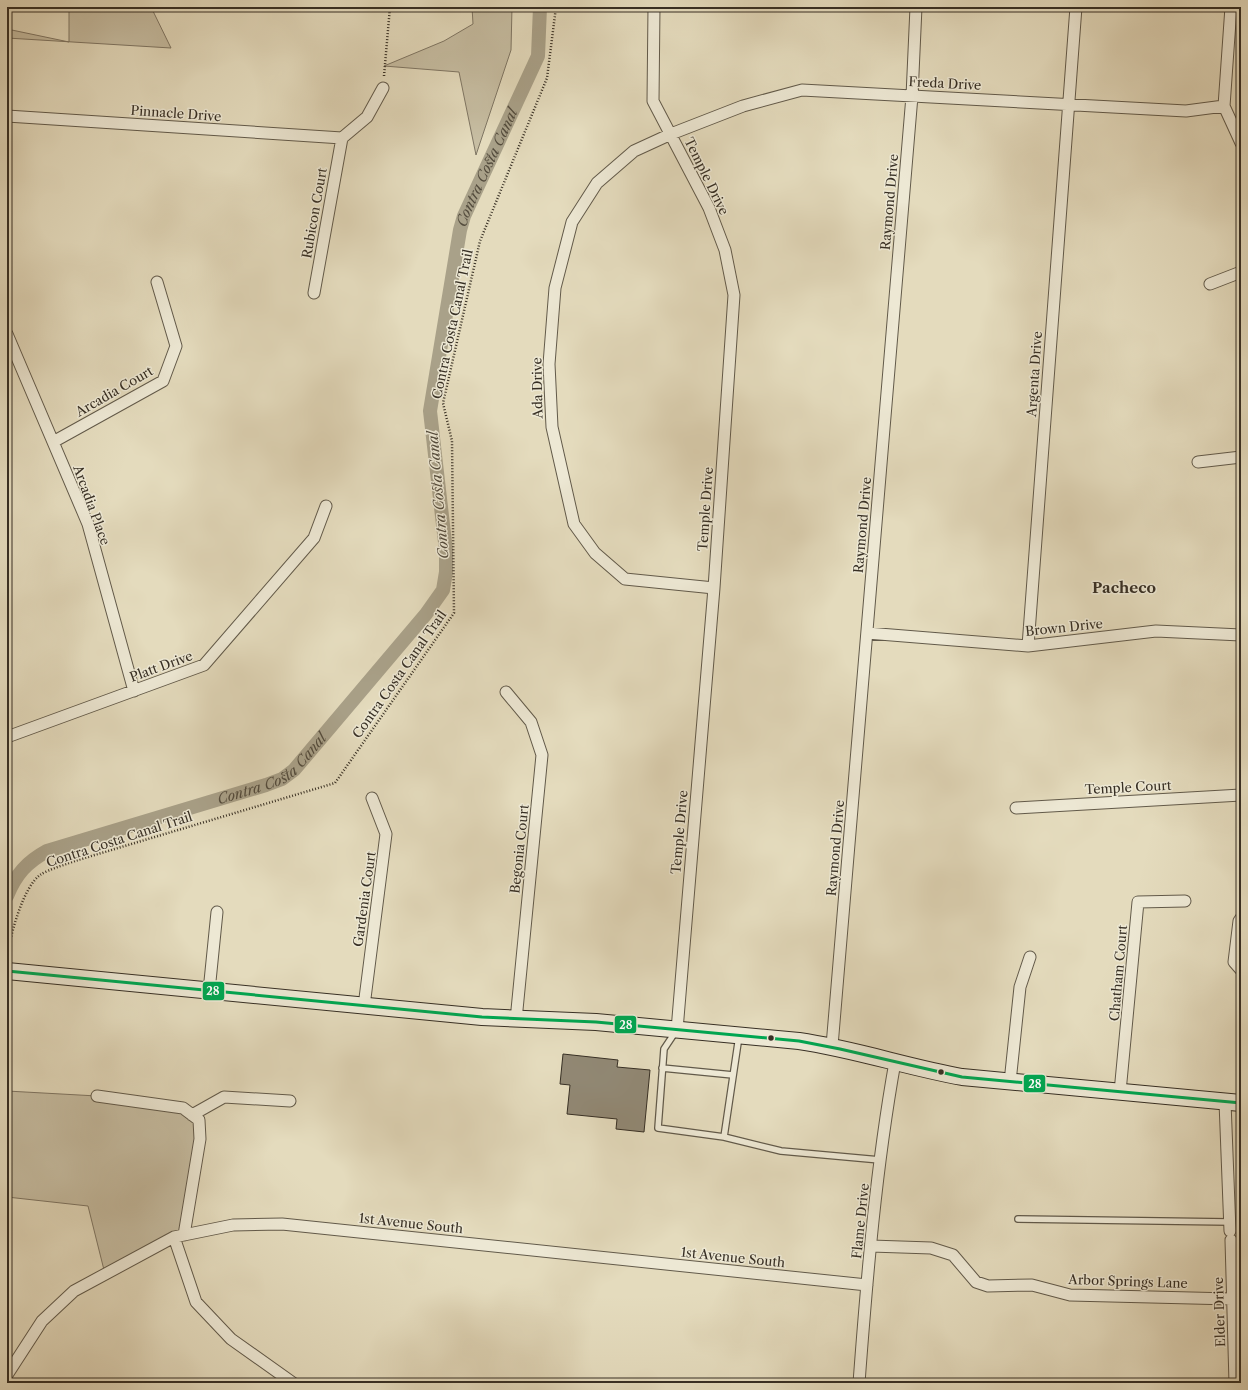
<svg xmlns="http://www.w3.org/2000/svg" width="1248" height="1390" viewBox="0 0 1248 1390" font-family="'Libre Caslon Text',serif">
	<rect width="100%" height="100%" fill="#e4dbbd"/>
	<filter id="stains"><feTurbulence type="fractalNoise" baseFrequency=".005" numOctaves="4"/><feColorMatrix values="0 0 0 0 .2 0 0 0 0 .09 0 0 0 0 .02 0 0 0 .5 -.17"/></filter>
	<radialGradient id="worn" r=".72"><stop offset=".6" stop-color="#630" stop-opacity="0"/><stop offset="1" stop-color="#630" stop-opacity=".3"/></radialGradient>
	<path fill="#c7bea3" stroke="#7f7664" d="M 69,7 L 151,7 L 171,48 L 7,38 L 7,29 L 69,42 Z
		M 472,7 L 512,7 L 511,50 L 476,155 L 459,72 L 384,66 L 444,41 L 473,24 Z
		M 7,1091 L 97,1096 L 152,1102 L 199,1120 L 184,1235 L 105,1274 L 88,1206 L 7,1197 Z"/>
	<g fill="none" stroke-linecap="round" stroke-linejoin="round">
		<path stroke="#a9a189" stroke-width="14" id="s1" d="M 7,896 C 16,874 27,862 47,851 L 266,785 L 282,779 L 294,770 L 426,614 L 443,590 L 446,572 L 446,551 L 430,411 L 460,230 L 464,216 L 538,56 L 540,7"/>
	</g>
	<path fill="#918874" stroke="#372f24" d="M 563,1054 L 618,1060 L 617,1067 L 650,1070 L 644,1132 L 616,1129 L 617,1119 L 567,1114 L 570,1085 L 560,1084 Z"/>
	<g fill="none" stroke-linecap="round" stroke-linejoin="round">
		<g stroke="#625a4a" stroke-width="8">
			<path id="lane" d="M 676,1031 L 664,1049 L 658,1128 L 724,1137 L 781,1151 L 880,1160
				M 662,1068 L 733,1075
				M 724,1137 L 739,1036
				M 1018,1219 L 1230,1222"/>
		</g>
		<g stroke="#625a4a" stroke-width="13">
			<path id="street" d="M 654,7 L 653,101 L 709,208 L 725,250 L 734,295 L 714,588 L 677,1030
				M 1231,7 L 1224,106 L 1241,143
				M 7,116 L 342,138
				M 342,138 L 367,117 L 383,88
				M 1210,284 L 1241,272
				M 314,293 L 342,138
				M 7,334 L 88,524 L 134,691
				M 53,442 L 163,381 L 176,346 L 157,282
				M 1198,462 L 1241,457
				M 714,588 L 625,579 L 595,553 L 574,524 L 552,427 L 549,364 L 555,288 L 572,222 L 597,183 L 634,151 L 671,134 L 743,106 L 802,90 L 1186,111 L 1224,106
				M 867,633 L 1028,646 L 1156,631 L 1241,635
				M 1028,646 L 1076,7
				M 506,692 L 531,722 L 542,755 L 516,1020
				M 7,737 L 204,665 L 314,538 L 326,506
				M 1016,808 L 1241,795
				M 1241,918 L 1239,921 L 1234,962 L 1241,970
				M 209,991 L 217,912
				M 364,1006 L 386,834 L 372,798
				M 832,1046 L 912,96 L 916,7
				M 1010,1082 L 1020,987 L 1030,957
				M 1120,1092 L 1138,902 L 1185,901
				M 97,1096 L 183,1108 L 199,1120 L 200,1139 L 184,1235
				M 1225,1102 L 1230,1231
				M 192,1115 L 224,1097 L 290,1101
				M 174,1237 L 196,1302 L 231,1339 L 293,1383
				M 1231,1240 L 1235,1383
				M 871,1246 L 931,1248 L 953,1255 L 976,1282 L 988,1286 L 1032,1285 L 1070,1295 L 1232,1299
				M 7,1375 L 42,1321 L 74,1291 L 174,1237 L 233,1225 L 282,1224 L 867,1285
				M 859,1383 C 867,1276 876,1168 895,1062"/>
		</g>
		<g stroke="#372f24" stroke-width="18">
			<path id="secondary" d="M 7,971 L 482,1017 L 596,1022 L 799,1041 C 854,1049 907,1067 962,1077 L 1241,1103"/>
		</g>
		<path stroke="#372f24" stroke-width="2.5" stroke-dasharray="1 2" stroke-linecap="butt" d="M 384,76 L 390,7
			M 7,946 L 9,946 C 13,927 24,887 40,875 C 49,869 67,864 78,860 L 335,783 L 454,613 L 452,441 L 443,403 L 480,241 L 547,78 L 556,7"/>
		<use href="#lane" stroke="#ede8d4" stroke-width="5.5"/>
		<use href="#street" stroke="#ede8d4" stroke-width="11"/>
		<use href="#secondary" stroke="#ede8d4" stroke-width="16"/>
		<g stroke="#ede8d4" stroke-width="6">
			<path id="bus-1" d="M 7,971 L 482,1017 L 596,1022 L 799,1041 L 840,1049 L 962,1077 L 1241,1103"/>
		</g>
		<use href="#bus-1" stroke="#00a651" stroke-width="3"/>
	</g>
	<g fill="#372f24" stroke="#ede8d4" stroke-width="1.5">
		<circle cx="771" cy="1038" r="3.5"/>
		<circle cx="941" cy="1072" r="3.5"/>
	</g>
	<g text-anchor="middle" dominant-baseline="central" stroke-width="3" stroke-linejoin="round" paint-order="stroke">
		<g font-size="13" fill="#372f24" stroke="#ede8d4">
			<text transform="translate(945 83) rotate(3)">Freda Drive</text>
			<text transform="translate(176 113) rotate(4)">Pinnacle Drive</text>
			<text transform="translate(707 176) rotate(64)">Temple Drive</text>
			<text transform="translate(889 202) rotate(-85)">Raymond Drive</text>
			<text transform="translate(314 213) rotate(-80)">Rubicon Court</text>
			<text transform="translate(452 324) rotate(-78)">Contra Costa Canal Trail</text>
			<text transform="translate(1034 374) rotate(-86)">Argenta Drive</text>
			<text transform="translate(537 388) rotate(-91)">Ada Drive</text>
			<text transform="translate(114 391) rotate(-30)">Arcadia Court</text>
			<text transform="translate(92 505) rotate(70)">Arcadia Place</text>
			<text transform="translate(705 509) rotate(-86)">Temple Drive</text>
			<text transform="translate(862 525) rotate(-85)">Raymond Drive</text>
			<text transform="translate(1064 627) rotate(-6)">Brown Drive</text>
			<text transform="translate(161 666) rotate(-20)">Platt Drive</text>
			<text transform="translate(399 674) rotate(-55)">Contra Costa Canal Trail</text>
			<text transform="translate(1128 787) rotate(-3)">Temple Court</text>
			<text transform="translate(679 832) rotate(-85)">Temple Drive</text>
			<text transform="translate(119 839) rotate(-18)">Contra Costa Canal Trail</text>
			<text transform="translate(835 848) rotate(-85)">Raymond Drive</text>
			<text transform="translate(519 849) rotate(-84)">Begonia Court</text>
			<text transform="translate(364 899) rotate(-82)">Gardenia Court</text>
			<text transform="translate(1118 973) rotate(-85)">Chatham Court</text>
			<text transform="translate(860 1221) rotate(-84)">Flame Drive</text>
			<text transform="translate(411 1223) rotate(6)">1st Avenue South</text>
			<text transform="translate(733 1257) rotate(6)">1st Avenue South</text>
			<text transform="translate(1128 1281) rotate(2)">Arbor Springs Lane</text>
			<text transform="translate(1219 1312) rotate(-92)">Elder Drive</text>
		</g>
		<g font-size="14" font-style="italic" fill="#544c3d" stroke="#ede8d4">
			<text stroke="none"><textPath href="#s1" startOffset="988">Contra Costa Canal</textPath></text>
			<text transform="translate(438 495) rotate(-95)">Contra Costa Canal</text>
			<text stroke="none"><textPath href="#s1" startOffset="304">Contra Costa Canal</textPath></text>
		</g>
		<g font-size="15" font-weight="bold" fill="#372f24" stroke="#ede8d4">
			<text x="1124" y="587">Pacheco</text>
		</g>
	</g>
	<g stroke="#ede8d4" stroke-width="1.5">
		<rect x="202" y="981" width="23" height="20" rx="4" fill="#00a651"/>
		<rect x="614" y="1015" width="23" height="19" rx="4" fill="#00a651"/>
		<rect x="1023" y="1074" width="23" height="19" rx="4" fill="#00a651"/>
	</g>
	<g font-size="11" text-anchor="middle" font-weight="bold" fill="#fff">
		<text x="213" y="995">28</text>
		<text x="626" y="1029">28</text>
		<text x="1035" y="1088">28</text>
	</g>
	<rect width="1248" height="1390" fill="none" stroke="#e4dbbd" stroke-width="24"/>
	<rect x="8" y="8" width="1232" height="1374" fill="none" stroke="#372f24" stroke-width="2"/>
	<rect x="12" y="12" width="1224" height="1366" fill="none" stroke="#372f24"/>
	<rect width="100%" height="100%" filter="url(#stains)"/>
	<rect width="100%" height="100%" fill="url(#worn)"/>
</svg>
